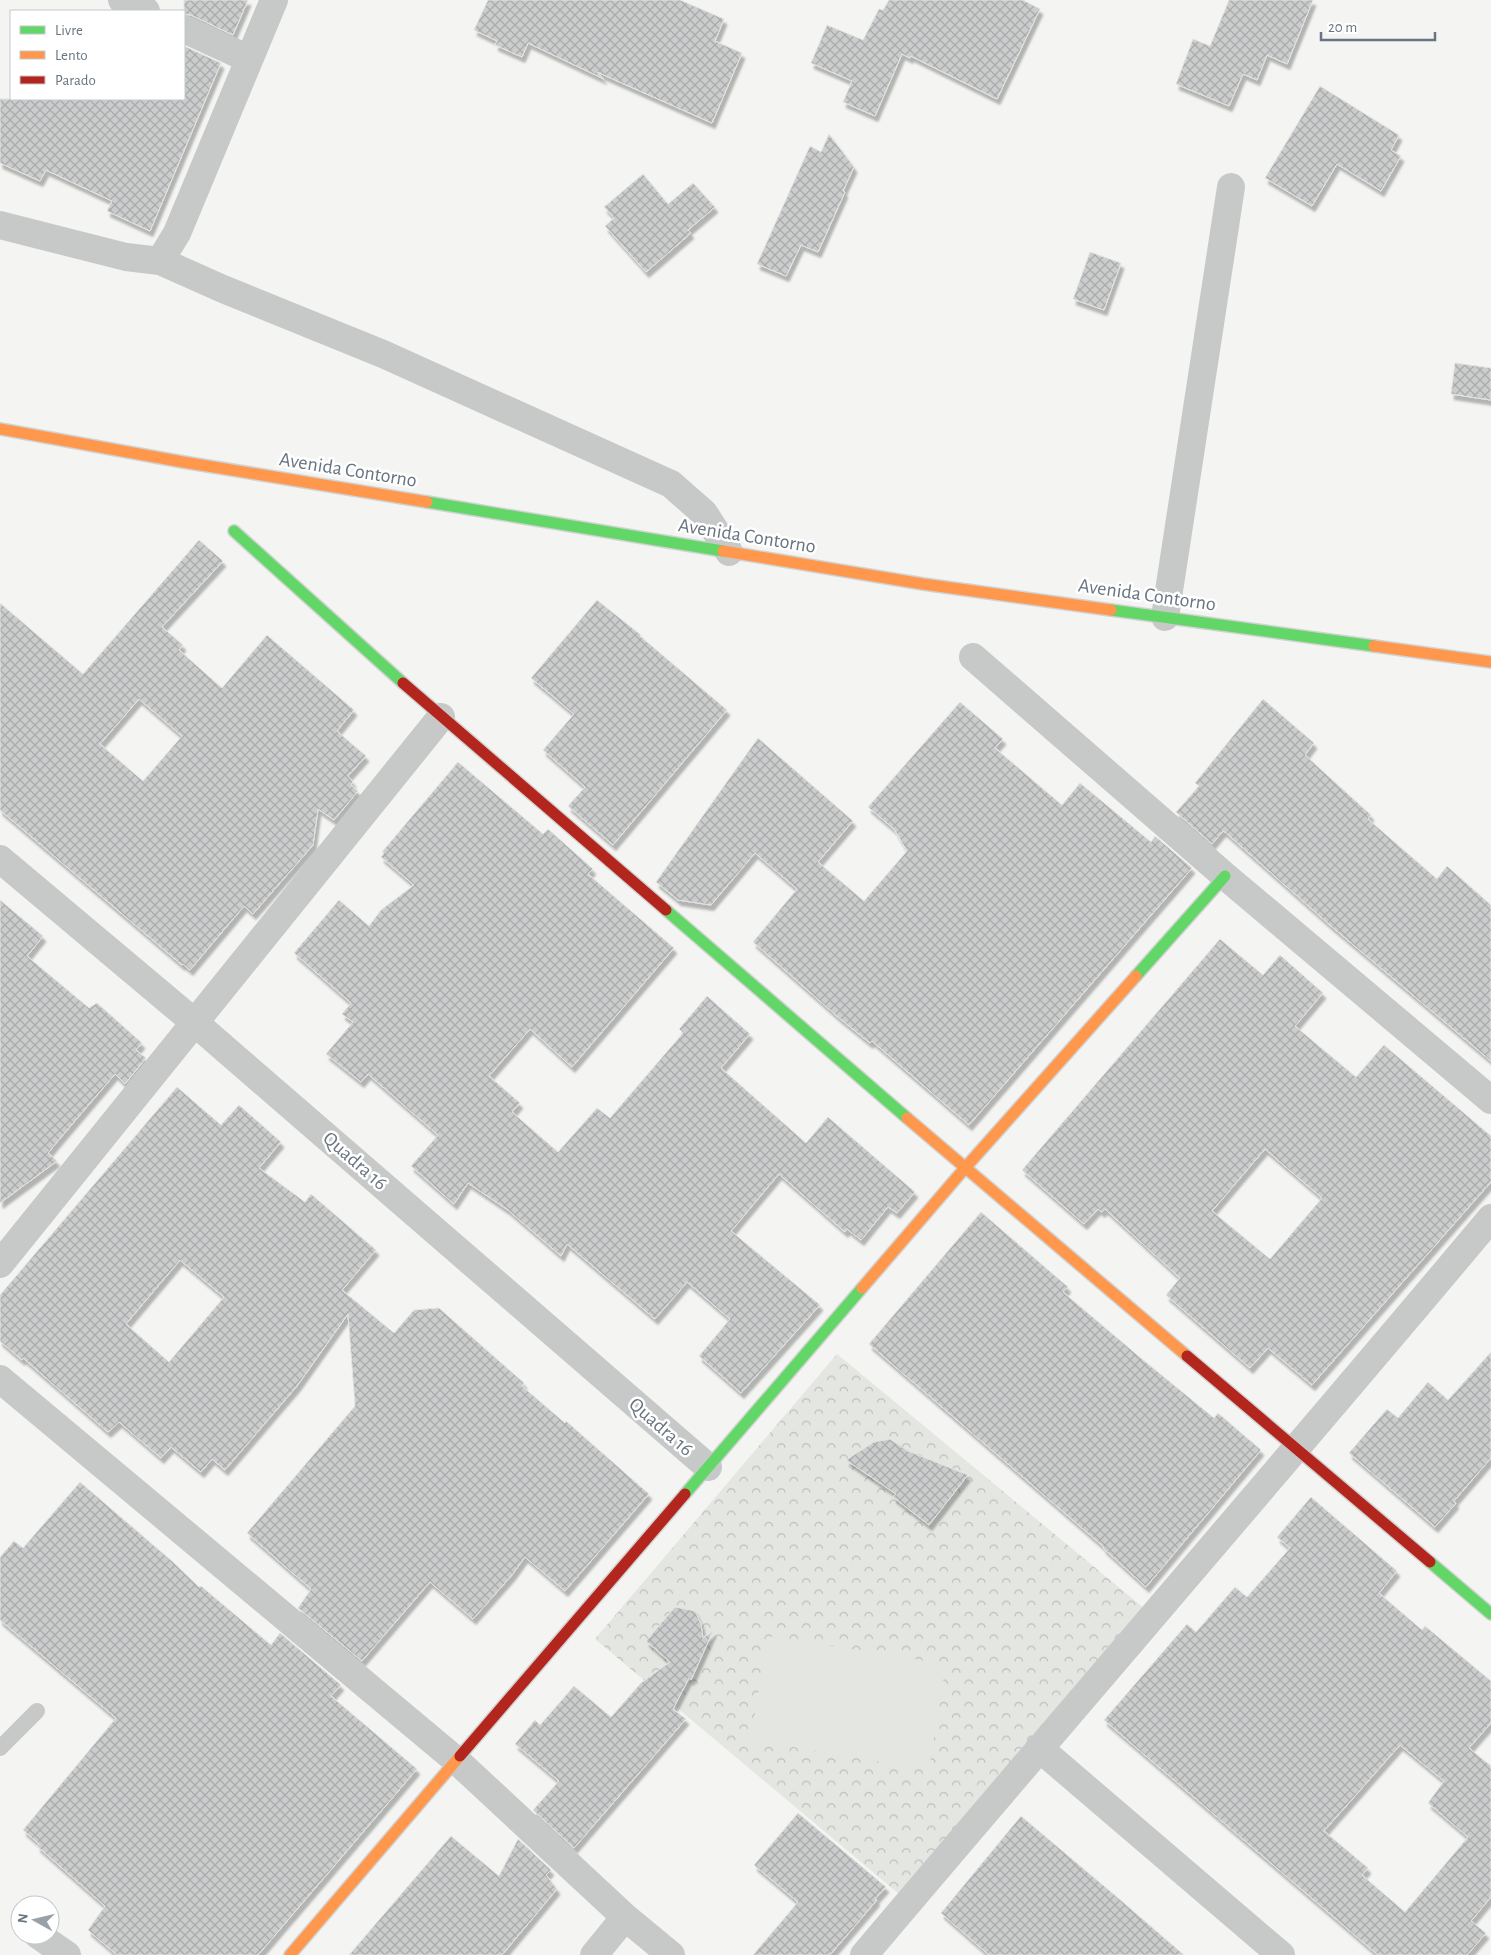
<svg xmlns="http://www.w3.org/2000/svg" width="1491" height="1955" viewBox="0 0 1491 1955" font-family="'Alegreya Sans',sans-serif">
	<defs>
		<pattern id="park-crowns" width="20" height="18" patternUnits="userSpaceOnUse" patternTransform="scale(1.25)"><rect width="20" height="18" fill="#e3e6e1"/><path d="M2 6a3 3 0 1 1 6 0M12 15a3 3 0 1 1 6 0" fill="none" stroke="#bcbfbc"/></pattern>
		<pattern id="building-cross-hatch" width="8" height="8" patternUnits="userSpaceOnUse" patternTransform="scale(1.25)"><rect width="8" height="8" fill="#cbcccc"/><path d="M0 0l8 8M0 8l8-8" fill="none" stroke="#a9aaab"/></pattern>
		<filter id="shadow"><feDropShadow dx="3" dy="5.5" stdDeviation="1" flood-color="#0004"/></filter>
	</defs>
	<rect width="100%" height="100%" fill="#f4f4f3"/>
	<path fill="url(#park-crowns)" d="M 837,1354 L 1145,1609 L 899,1894 L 595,1639 Z"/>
	<path fill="#e3e6e1" d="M 767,1636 L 946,1664 L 929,1770 L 751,1740 Z"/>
	<path fill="url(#building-cross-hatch)" stroke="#e4e4e3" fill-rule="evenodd" filter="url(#shadow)" d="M 184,0 L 248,0 L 233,35 L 191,15 L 184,14 Z
		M 488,0 L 680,0 L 724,19 L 715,41 L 742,53 L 712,123 L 597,72 L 604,79 L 528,43 L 522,57 L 495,45 L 497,41 L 474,30 Z
		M 889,0 L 1023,0 L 1040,9 L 997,99 L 911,56 L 910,58 L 902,54 L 875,116 L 843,102 L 852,81 L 811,63 L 827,25 L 863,40 L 879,9 L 883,10 Z
		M 1229,0 L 1313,0 L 1287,64 L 1267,55 L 1257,80 L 1243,74 L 1229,106 L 1176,84 L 1193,39 L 1210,46 Z
		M 184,46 L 221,63 L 150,231 L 107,211 L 112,201 L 46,170 L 40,181 L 0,163 L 0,99 L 184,99 Z
		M 1320,86 L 1399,135 L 1391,150 L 1401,156 L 1381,191 L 1337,164 L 1312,206 L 1265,178 Z
		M 829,134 L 854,167 L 843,191 L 845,192 L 818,252 L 801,245 L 786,276 L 757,264 L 810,146 L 821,152 Z
		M 643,174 L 668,204 L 693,183 L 715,207 L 688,230 L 691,233 L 646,272 L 605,226 L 614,218 L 604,207 Z
		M 1090,252 L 1121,263 L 1104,310 L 1073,299 Z
		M 1455,363 L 1491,368 L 1491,400 L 1451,394 Z
		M 199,540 L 223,561 L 162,627 L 183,645 L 179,650 L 222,688 L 267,635 L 354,710 L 337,731 L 366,756 L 348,776 L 353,782 L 351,785 L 358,791 L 334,820 L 318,809 L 313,845 L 253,914 L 244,906 L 190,970 L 183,964 L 182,965 L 0,810 L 0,603 L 83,674 ZM 139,699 L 182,736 L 143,781 L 100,744 Z
		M 597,600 L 641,635 L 640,636 L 727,710 L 613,845 L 568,806 L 585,787 L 543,750 L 574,714 L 531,678 Z
		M 1263,699 L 1314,743 L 1305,755 L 1371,815 L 1368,819 L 1437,879 L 1447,866 L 1491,905 L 1491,1061 L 1331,926 L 1225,832 L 1223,831 L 1212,844 L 1176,812 L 1199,786 L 1195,783 Z
		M 960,702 L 1003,739 L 995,748 L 1062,805 L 1080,783 L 1151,842 L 1155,836 L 1192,868 L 969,1125 L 872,1041 L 870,1043 L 838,1017 L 753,942 L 797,889 L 755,853 L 711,905 L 678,900 L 656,882 L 758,738 L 853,821 L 818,862 L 864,901 L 907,851 L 894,829 L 868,807 Z
		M 458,762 L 543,834 L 548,829 L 593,869 L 588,874 L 674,948 L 572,1067 L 530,1029 L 489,1076 L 520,1103 L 512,1112 L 558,1152 L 597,1108 L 610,1118 L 683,1033 L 679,1029 L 707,996 L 750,1034 L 721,1068 L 806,1143 L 828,1117 L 915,1192 L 897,1213 L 888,1207 L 861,1240 L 847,1229 L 845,1232 L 779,1174 L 731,1231 L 820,1305 L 741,1393 L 699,1356 L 730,1319 L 687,1282 L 655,1319 L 567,1244 L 561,1256 L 508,1210 L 468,1183 L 454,1204 L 411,1166 L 438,1135 L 368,1074 L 361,1082 L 326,1054 L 353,1022 L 342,1014 L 351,1003 L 294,953 L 339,900 L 369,926 L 381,910 L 414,885 L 381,857 L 384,853 L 382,852 Z
		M 0,900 L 43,936 L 27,956 L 89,1008 L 97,1003 L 142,1043 L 136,1050 L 146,1058 L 125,1084 L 115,1074 L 57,1142 L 48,1153 L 57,1161 L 0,1203 Z
		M 1220,939 L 1263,975 L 1280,955 L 1323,993 L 1295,1026 L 1356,1077 L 1384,1045 L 1491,1136 L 1491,1182 L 1312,1385 L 1268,1348 L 1250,1368 L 1166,1295 L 1180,1278 L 1105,1209 L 1102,1212 L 1098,1209 L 1084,1224 L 1022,1170 ZM 1265,1149 L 1322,1198 L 1270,1259 L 1212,1211 Z
		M 177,1087 L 221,1125 L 239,1105 L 281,1142 L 259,1168 L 305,1202 L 311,1194 L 376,1250 L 342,1290 L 394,1333 L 414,1310 L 439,1308 L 524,1383 L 522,1386 L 565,1423 L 566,1421 L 649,1494 L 565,1591 L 525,1557 L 512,1575 L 473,1619 L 430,1582 L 362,1661 L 298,1608 L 311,1589 L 247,1533 L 355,1406 L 348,1314 L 297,1386 L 225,1470 L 212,1459 L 201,1472 L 171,1447 L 161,1458 L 119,1422 L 108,1432 L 23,1358 L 22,1360 L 0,1341 L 0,1295 ZM 180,1260 L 224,1297 L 169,1362 L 126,1324 Z
		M 981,1212 L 1068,1287 L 1063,1292 L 1142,1359 L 1214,1418 L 1218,1413 L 1261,1450 L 1146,1587 L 1103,1548 L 1104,1547 L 869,1344 Z
		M 1491,1352 L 1491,1458 L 1454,1501 L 1456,1503 L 1435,1527 L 1349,1453 L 1387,1409 L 1398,1418 L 1428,1382 L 1448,1400 Z
		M 890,1439 L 908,1451 L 968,1475 L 929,1525 L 893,1497 L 896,1494 L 846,1460 L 874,1442 Z
		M 80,1482 L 173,1562 L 199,1587 L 201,1586 L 271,1645 L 280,1633 L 341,1685 L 331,1696 L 417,1769 L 258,1955 L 117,1955 L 88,1930 L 105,1906 L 37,1846 L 39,1844 L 23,1830 L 116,1718 L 0,1620 L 0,1557 L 14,1541 L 23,1548 Z
		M 1311,1497 L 1397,1571 L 1379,1593 L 1422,1630 L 1425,1626 L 1491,1681 L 1491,1723 L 1469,1748 L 1491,1766 L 1491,1897 L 1471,1921 L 1486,1933 L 1467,1955 L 1378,1955 L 1104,1720 L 1187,1624 L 1196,1632 L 1235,1587 L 1247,1597 L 1290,1548 L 1277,1537 ZM 1400,1745 L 1444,1781 L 1428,1803 L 1468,1837 L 1405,1912 L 1362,1875 L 1368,1868 L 1324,1831 Z
		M 675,1607 L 695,1611 L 701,1624 L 703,1638 L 713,1631 L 691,1680 L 689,1678 L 673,1709 L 686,1719 L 574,1848 L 533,1810 L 559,1781 L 515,1744 L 535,1720 L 540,1725 L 574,1686 L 611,1717 L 641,1683 L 670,1662 L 646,1641 Z
		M 798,1813 L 886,1887 L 875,1899 L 877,1900 L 830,1955 L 753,1955 L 798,1902 L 754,1865 Z
		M 1021,1816 L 1117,1897 L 1184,1955 L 989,1955 L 941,1913 Z
		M 451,1836 L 499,1876 L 518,1839 L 551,1870 L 546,1875 L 557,1889 L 502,1955 L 349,1955 Z"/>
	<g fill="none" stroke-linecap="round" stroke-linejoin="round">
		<g stroke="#d1d2d2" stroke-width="14">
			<path id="fast" d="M 427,502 L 723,551
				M 234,531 L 403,683
				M 1111,610 L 1374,646
				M 666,910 L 907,1118
				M 1136,976 L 1225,876
				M 685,1494 L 862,1288
				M 1430,1562 L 1491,1614"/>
		</g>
		<g stroke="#d1d2d2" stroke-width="14">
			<path id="slow" d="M 0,429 L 183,462 L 427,502
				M 723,551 L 923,584 L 1111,610
				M 1374,646 L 1491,662
				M 907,1118 L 1187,1356
				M 862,1288 L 965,1168 L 1136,976
				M 290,1955 L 460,1756"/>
		</g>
		<g stroke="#d1d2d2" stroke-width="14">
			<path id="jam" d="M 403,683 L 666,910
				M 1187,1356 L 1430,1562
				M 460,1756 L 685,1494"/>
		</g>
		<path stroke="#c7c9c9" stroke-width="16" d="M 0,1748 L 37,1711"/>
		<path stroke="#c7c9c9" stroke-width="28" d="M 122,0 L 146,11
			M 184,29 L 249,59
			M 0,225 L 126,257 L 160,261 L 177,233 L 274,0
			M 160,261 L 223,289 L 383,354 L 671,484 L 704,513 L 729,552
			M 1165,617 L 1231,187
			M 973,657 L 1225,876 L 1491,1100
			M 0,859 L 194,1022 L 708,1467
			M 0,1264 L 441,717
			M 0,1379 L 457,1761 L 625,1917 L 671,1955
			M 1039,1748 L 1281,1955
			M 38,1935 L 67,1955
			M 594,1955 L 625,1917
			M 864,1955 C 1072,1709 1284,1465 1491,1218"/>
		<use href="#fast" stroke="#63d668" stroke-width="11"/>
		<use href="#slow" stroke="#ff974d" stroke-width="11"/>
		<use href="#jam" stroke="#b3261e" stroke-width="11"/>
	</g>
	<g text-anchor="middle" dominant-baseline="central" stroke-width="5" stroke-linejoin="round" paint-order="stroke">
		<g font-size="20" fill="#687580" stroke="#fff">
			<text transform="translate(348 470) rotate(9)">Avenida Contorno</text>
			<text transform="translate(747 536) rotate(9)">Avenida Contorno</text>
			<text transform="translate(1147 595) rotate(8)">Avenida Contorno</text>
			<text transform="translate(355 1161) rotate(41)">Quadra 16</text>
			<text transform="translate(661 1427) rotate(41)">Quadra 16</text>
		</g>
	</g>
	<rect x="10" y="10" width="175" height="90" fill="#ffffff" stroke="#c3c8cc"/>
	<rect x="20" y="26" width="25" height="8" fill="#63d668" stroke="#c3c8cc"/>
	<text x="55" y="35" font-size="15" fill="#687580">Livre</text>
	<rect x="20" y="51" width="25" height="8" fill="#ff974d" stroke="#c3c8cc"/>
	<text x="55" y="60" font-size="15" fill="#687580">Lento</text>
	<rect x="20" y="76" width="25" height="8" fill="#b3261e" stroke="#c3c8cc"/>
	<text x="55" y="85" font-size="15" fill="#687580">Parado</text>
	<g transform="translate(35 1920) rotate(278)"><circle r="24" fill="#ffffff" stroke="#c3c8cc"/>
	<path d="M0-4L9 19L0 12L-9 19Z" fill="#99a1a8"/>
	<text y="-8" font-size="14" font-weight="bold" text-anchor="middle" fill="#687580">N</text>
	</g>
	<path d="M1321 32v8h114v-8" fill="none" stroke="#687580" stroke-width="2.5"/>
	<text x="1328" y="32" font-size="15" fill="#687580" stroke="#ffffff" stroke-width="4" paint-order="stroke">20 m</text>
</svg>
